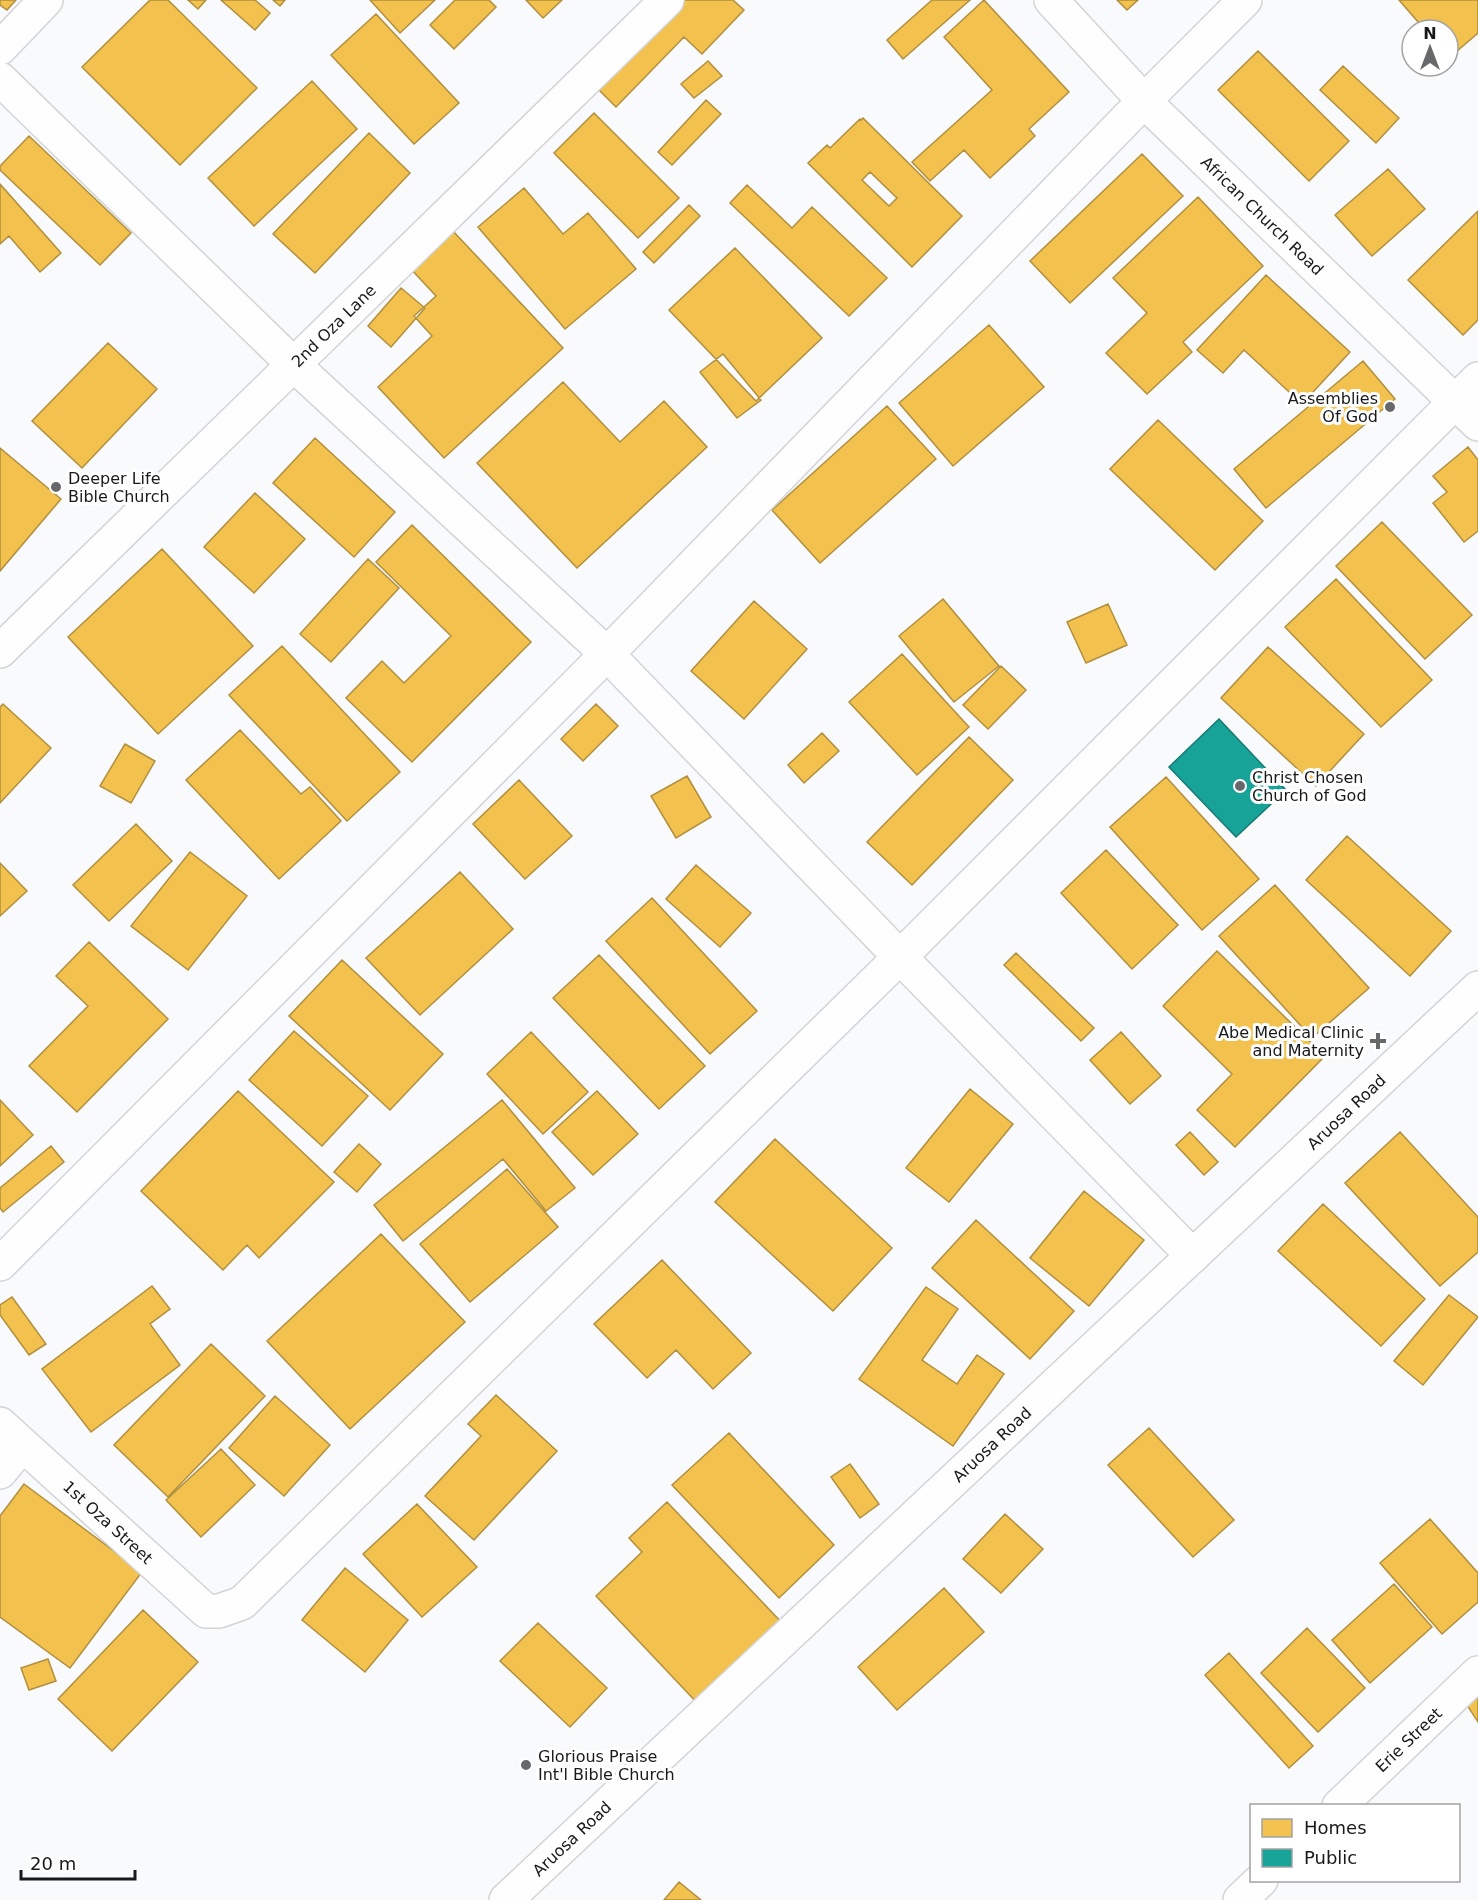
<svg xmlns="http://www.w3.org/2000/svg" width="1478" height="1900" viewBox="0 0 1478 1900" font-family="'DejaVu Sans',sans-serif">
	<rect width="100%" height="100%" fill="#f9fafc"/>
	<path fill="#f2c14e" stroke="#b18f3e" stroke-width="1.5" fill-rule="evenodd" d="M 0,0 L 16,0 L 7,10 L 0,5 Z
		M 150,0 L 168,0 L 257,88 L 180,165 L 82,67 Z
		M 188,0 L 206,0 L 198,9 Z
		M 221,0 L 255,0 L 270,13 L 255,30 Z
		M 273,0 L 285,0 L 280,6 Z
		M 370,0 L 435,0 L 400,33 Z
		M 455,0 L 489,0 L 496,7 L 454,49 L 430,25 Z
		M 526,0 L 562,0 L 543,18 Z
		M 679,0 L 733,0 L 744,10 L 702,54 L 684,37 L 616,107 L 596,87 Z
		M 932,0 L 970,0 L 903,59 L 887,40 Z
		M 984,0 L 1069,92 L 1029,129 L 1035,136 L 990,178 L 964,150 L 930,181 L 912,162 L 992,90 L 944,37 Z
		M 1117,0 L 1138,0 L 1127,10 Z
		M 1399,0 L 1478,0 L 1478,33 L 1449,58 L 1448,30 L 1425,30 Z
		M 376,14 L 459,103 L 414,144 L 331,55 Z
		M 1258,51 L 1349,141 L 1309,181 L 1218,90 Z
		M 708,61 L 722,76 L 694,98 L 681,84 Z
		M 1343,66 L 1399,118 L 1376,143 L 1320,90 Z
		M 312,81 L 357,129 L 254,226 L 208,178 Z
		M 706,100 L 721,114 L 672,165 L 658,152 Z
		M 594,113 L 679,198 L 638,238 L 554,153 Z
		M 863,118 L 962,216 L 912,267 L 808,163 L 827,145 L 830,148 L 860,119 L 861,120 ZM 870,172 L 897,198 L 889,206 L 862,180 Z
		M 369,133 L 410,173 L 315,273 L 273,234 Z
		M 29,136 L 131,233 L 100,265 L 0,170 L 0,166 Z
		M 1142,154 L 1183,196 L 1070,303 L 1030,261 Z
		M 1388,169 L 1425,209 L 1372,256 L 1335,215 Z
		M 0,184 L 61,253 L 40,272 L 9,236 L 0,244 Z
		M 747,185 L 792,228 L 812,207 L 887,278 L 849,316 L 730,203 Z
		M 524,188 L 563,234 L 588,213 L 636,269 L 565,329 L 478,227 Z
		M 1198,197 L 1263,266 L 1183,342 L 1192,352 L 1147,394 L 1106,353 L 1147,313 L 1113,278 Z
		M 689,205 L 700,216 L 654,263 L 643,252 Z
		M 1478,211 L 1478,320 L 1463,335 L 1408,280 Z
		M 452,230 L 563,348 L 444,458 L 378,387 L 432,336 L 414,316 L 436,296 L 410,268 Z
		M 735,248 L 822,338 L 756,401 L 669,310 Z
		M 1266,275 L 1350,352 L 1302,404 L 1244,350 L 1223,373 L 1197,350 Z
		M 401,288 L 425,308 L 391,347 L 368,326 Z
		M 989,325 L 1044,387 L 953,466 L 899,403 Z
		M 108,343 L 157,389 L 82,468 L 32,421 Z
		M 723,354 L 761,400 L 737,418 L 700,372 Z
		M 1363,361 L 1395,399 L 1266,508 L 1234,469 Z
		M 563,382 L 620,442 L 664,401 L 707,447 L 577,568 L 477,463 Z
		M 887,406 L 936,459 L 820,563 L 772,510 Z
		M 1158,420 L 1263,521 L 1215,570 L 1110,469 Z
		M 315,438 L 395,512 L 354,557 L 273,483 Z
		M 1468,447 L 1478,460 L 1478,531 L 1464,542 L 1433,503 L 1447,492 L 1433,476 Z
		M 0,448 L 61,499 L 0,571 Z
		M 255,493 L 305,539 L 254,593 L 204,547 Z
		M 1382,522 L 1472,615 L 1425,659 L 1336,566 Z
		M 412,525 L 531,642 L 412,762 L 346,698 L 382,661 L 404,683 L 451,636 L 376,562 Z
		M 162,549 L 253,646 L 158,734 L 68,637 Z
		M 368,559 L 399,588 L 331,662 L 300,634 Z
		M 1336,579 L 1432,680 L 1381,727 L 1285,627 Z
		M 943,599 L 999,666 L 954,702 L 899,636 Z
		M 754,601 L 807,649 L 744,719 L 691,671 Z
		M 1108,604 L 1127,645 L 1086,663 L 1067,622 Z
		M 282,646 L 400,772 L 347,821 L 229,695 Z
		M 1268,647 L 1364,734 L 1316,786 L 1221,698 Z
		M 902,654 L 969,727 L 917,775 L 849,702 Z
		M 1001,666 L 1026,690 L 988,729 L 963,705 Z
		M 3,704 L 51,748 L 0,803 L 0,707 Z
		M 596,704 L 618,726 L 583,761 L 561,739 Z
		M 240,730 L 301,794 L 310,787 L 341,821 L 279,879 L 186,780 Z
		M 822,733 L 839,751 L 804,783 L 788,765 Z
		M 969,737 L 1013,780 L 912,885 L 867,842 Z
		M 125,744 L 155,761 L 131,803 L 100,786 Z
		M 687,776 L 711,817 L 676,838 L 651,796 Z
		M 1166,777 L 1259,879 L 1202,930 L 1110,827 Z
		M 519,780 L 572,836 L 525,879 L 473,824 Z
		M 136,824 L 172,861 L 109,921 L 73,885 Z
		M 1347,836 L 1451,931 L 1410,976 L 1306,880 Z
		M 1106,850 L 1178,925 L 1132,969 L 1061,893 Z
		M 190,852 L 247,896 L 188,970 L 131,926 Z
		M 0,863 L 27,891 L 0,916 Z
		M 696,865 L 751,913 L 720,947 L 666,899 Z
		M 460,872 L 513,929 L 420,1015 L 366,958 Z
		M 1275,885 L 1369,988 L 1312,1038 L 1219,936 Z
		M 652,898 L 757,1011 L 710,1054 L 606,941 Z
		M 89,942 L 168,1019 L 77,1112 L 29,1066 L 88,1006 L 56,976 Z
		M 1217,951 L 1325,1056 L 1235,1147 L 1197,1110 L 1232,1074 L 1163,1006 Z
		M 1016,953 L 1094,1028 L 1081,1041 L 1004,965 Z
		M 599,955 L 705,1066 L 659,1109 L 553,998 Z
		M 342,960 L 443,1054 L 390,1110 L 289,1016 Z
		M 294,1031 L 368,1096 L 322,1146 L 249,1080 Z
		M 531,1032 L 588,1092 L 543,1134 L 487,1074 Z
		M 1121,1032 L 1161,1076 L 1130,1104 L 1090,1060 Z
		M 970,1089 L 1013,1124 L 949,1202 L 906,1168 Z
		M 238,1091 L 334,1182 L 259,1258 L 247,1245 L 223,1270 L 141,1191 Z
		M 597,1091 L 638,1134 L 593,1175 L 552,1132 Z
		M 0,1100 L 33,1135 L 0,1166 Z
		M 502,1100 L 575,1188 L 546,1211 L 503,1159 L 403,1241 L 374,1205 Z
		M 1190,1132 L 1218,1162 L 1204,1175 L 1176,1145 Z
		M 1400,1132 L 1478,1217 L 1478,1252 L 1440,1286 L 1345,1183 Z
		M 775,1139 L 892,1248 L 833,1311 L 715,1202 Z
		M 359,1144 L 381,1164 L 357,1192 L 334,1172 Z
		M 51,1146 L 64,1162 L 3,1212 L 0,1208 L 0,1188 Z
		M 507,1169 L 558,1227 L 470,1302 L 420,1244 Z
		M 1084,1191 L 1144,1240 L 1089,1306 L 1030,1258 Z
		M 1323,1204 L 1425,1299 L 1381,1346 L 1278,1251 Z
		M 976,1220 L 1074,1311 L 1030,1359 L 932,1268 Z
		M 381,1234 L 465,1322 L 350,1429 L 267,1341 Z
		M 662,1260 L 751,1353 L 713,1389 L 676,1350 L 647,1378 L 594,1324 Z
		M 152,1286 L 170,1309 L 150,1324 L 180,1365 L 91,1432 L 42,1369 Z
		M 926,1287 L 958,1309 L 922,1360 L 957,1384 L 977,1355 L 1004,1374 L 953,1446 L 859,1379 Z
		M 1449,1295 L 1478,1317 L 1423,1385 L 1394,1361 Z
		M 12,1297 L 46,1344 L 29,1355 L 0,1315 L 0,1305 Z
		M 211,1344 L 265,1396 L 168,1497 L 114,1445 Z
		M 496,1395 L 557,1451 L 474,1540 L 425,1496 L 481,1436 L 468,1424 Z
		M 275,1396 L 330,1445 L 284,1496 L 229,1448 Z
		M 1149,1428 L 1234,1520 L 1193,1557 L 1108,1465 Z
		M 729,1433 L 834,1545 L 779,1598 L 672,1485 Z
		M 221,1449 L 255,1485 L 201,1537 L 166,1500 Z
		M 850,1464 L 879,1504 L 860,1518 L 831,1477 Z
		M 24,1484 L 142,1572 L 70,1668 L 0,1617 L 0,1516 Z
		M 667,1502 L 786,1627 L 701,1707 L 596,1596 L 642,1552 L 629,1538 Z
		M 417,1504 L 477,1567 L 422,1617 L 363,1554 Z
		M 1005,1514 L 1043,1549 L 1001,1593 L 963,1559 Z
		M 1430,1519 L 1478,1573 L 1478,1602 L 1442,1634 L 1380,1563 Z
		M 345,1568 L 408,1620 L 365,1672 L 302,1620 Z
		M 1394,1584 L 1432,1627 L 1370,1683 L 1332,1640 Z
		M 944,1588 L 984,1632 L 897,1710 L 858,1667 Z
		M 143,1610 L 198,1662 L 112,1751 L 58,1699 Z
		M 538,1623 L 607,1688 L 570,1727 L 500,1661 Z
		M 1307,1628 L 1365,1688 L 1318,1732 L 1261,1673 Z
		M 1229,1653 L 1313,1746 L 1289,1768 L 1205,1675 Z
		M 48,1659 L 56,1681 L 29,1690 L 21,1668 Z
		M 1478,1685 L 1478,1722 L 1461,1696 Z
		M 679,1882 L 701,1900 L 664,1900 Z"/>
	<path fill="#17a398" stroke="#187a72" stroke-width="1.5" d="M 1219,719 L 1286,790 L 1236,837 L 1169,767 Z"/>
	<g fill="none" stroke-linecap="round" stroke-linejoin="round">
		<g stroke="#d3d4d5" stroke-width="36">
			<g id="minor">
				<path id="s1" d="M 1051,0 L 1144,101 L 1478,424"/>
				<path d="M 0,48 L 46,0"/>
				<path d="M 0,79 L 293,364 L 607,654 L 900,957 L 1193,1256"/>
				<path id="s2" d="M 0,651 L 667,0"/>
				<path d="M 0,1264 L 607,654 L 1144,101 L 1245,0"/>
				<path id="s3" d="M 0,1424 L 206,1611 L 219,1611 L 242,1603 L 900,957 L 1478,379"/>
				<path d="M 0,1472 L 22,1445"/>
				<path id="s4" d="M 1339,1806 L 1478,1673"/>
				<path id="s5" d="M 506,1900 L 1478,988"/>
				<path d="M 1240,1900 L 1261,1880"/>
			</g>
		</g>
		<use href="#minor" stroke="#fefeff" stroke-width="33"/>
	</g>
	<g fill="#676869" stroke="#fff" stroke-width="2">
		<circle cx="1390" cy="407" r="6"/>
		<circle cx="56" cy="487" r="6"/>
		<circle cx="1240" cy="786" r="6"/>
		<path d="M1375 1032h6v6h6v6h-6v6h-6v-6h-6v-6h6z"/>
		<circle cx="526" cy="1765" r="6"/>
	</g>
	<g text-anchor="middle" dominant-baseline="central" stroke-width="6" stroke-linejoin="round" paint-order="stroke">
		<g font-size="16" fill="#19191a" stroke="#fff">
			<text stroke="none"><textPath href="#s1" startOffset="302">African Church Road</textPath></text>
			<text stroke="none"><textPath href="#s2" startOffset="466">2nd Oza Lane</textPath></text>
			<text stroke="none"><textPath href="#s5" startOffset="1152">Aruosa Road</textPath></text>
			<text stroke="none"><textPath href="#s5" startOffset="666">Aruosa Road</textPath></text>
			<text stroke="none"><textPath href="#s3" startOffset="146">1st Oza Street</textPath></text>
			<text stroke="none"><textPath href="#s4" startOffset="96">Erie Street</textPath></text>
			<text stroke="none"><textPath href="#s5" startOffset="90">Aruosa Road</textPath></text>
		</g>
		<g font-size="16" fill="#19191a" stroke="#fff" text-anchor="start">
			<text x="1378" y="398" text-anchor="end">Assemblies<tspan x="1378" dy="18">Of God</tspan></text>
			<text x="68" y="478">Deeper Life<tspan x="68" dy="18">Bible Church</tspan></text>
			<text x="1252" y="777">Christ Chosen<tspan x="1252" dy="18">Church of God</tspan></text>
			<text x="1364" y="1032" text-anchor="end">Abe Medical Clinic<tspan x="1364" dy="18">and Maternity</tspan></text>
			<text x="538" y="1756">Glorious Praise<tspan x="538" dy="18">Int'l Bible Church</tspan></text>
		</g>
	</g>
	<rect x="1250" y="1804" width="210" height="78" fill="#ffffff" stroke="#a3a3a3" stroke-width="1.5"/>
	<rect x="1262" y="1819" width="30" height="18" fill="#f2c14e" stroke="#a3a3a3" stroke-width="1.5"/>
	<text x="1304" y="1834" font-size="18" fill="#19191a">Homes</text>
	<rect x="1262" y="1849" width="30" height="18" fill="#17a398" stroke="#a3a3a3" stroke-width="1.5"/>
	<text x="1304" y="1864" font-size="18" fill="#19191a">Public</text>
	<g transform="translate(1430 48)"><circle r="28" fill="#ffffff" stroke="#a3a3a3" stroke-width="1.5"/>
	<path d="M0-4.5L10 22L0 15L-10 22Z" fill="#676869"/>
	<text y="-9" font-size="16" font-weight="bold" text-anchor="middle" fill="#19191a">N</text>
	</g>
	<path d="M21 1870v9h114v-9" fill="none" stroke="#19191a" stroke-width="3"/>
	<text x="30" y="1870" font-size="18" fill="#19191a" stroke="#ffffff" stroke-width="4.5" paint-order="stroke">20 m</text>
</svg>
